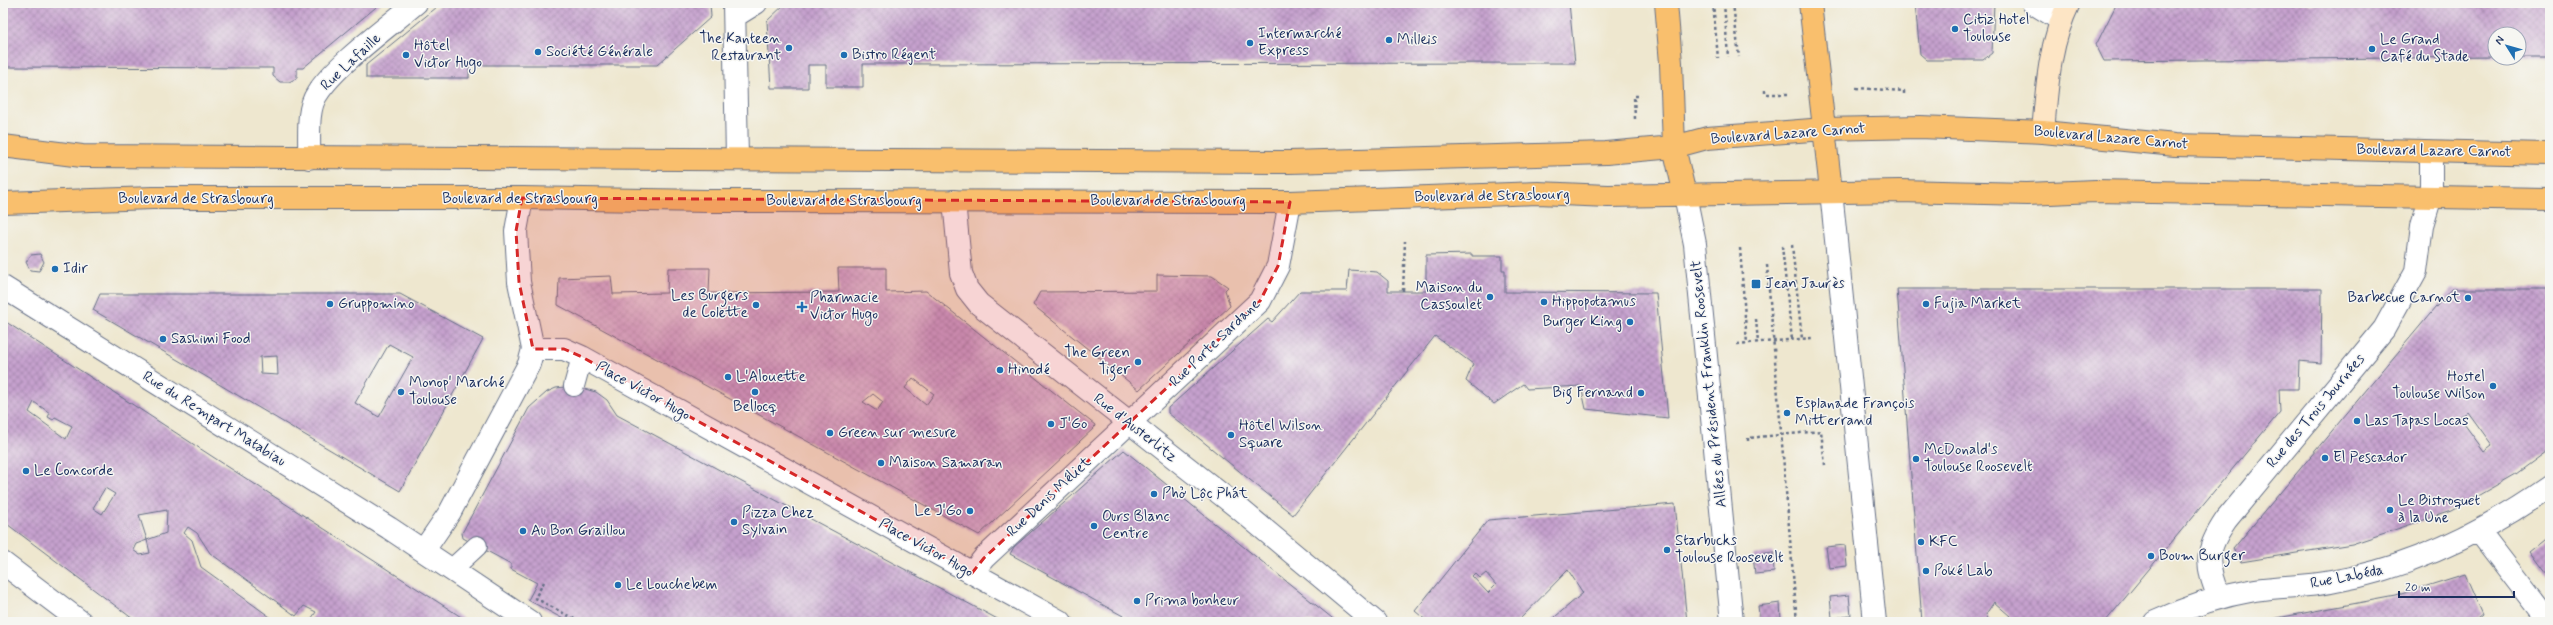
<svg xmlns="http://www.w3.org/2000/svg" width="2553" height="625" viewBox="0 0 2553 625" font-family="Mynerve,sans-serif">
	<defs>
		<pattern id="building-cross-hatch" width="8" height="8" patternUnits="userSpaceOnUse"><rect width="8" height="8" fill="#c6a1ce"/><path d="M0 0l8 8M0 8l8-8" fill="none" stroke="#a084aa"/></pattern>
	</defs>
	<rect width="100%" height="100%" fill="#f6f6f2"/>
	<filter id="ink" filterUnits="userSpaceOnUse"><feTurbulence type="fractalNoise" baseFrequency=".025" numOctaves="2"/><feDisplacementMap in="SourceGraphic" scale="8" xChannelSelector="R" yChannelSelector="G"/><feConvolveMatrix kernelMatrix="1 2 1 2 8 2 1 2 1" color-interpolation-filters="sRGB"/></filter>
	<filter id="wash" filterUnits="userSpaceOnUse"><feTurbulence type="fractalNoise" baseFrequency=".012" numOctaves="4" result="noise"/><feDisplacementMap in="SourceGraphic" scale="16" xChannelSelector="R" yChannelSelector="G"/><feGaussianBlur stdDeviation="0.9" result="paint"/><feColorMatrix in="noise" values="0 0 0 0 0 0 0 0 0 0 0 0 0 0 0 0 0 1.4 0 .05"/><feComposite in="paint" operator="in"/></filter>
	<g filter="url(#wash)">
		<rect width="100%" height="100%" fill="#eee7cf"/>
		<g id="blocks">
			<path fill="url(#building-cross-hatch)" fill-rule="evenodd" d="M 3,3 L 251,3 L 251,6 L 287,3 L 381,3 L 303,68 L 297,68 L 297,78 L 289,82 L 280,82 L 273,76 L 273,68 L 3,67 Z
				M 442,3 L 710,3 L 711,17 L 657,65 L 469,65 L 469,78 L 366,78 L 366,65 Z
				M 786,3 L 1569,3 L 1575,63 L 863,64 L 863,87 L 826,87 L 826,65 L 808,65 L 808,88 L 771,88 L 767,21 Z
				M 1915,3 L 1994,3 L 1992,53 L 1983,60 L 1927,60 L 1920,54 Z
				M 2117,3 L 2550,3 L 2550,57 L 2519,57 L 2519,34 L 2495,34 L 2495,57 L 2104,61 L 2096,45 Z
				M 40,254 L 44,262 L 39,271 L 30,270 L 26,262 L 31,255 Z
				M 1472,254 L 1472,256 L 1502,256 L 1502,270 L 1505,270 L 1505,292 L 1656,293 L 1668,418 L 1586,409 L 1581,386 L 1527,389 L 1523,384 L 1494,404 L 1466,381 L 1473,364 L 1435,336 L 1293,515 L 1168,413 L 1168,408 L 1268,319 L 1272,322 L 1300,291 L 1347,291 L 1349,270 L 1377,272 L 1388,281 L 1388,291 L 1426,291 L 1426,255 Z
				M 668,268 L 710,268 L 709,293 L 839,292 L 838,268 L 886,268 L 886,292 L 926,291 L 1095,425 L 1094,428 L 979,535 L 558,305 L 559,278 L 611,276 L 613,294 L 667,293 ZM 913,378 L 934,394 L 926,405 L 905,388 ZM 873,394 L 883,402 L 877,411 L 863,402 Z
				M 1157,275 L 1212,276 L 1228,287 L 1225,290 L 1230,306 L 1139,390 L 1033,305 L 1040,292 L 1157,291 Z
				M 1897,289 L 2322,289 L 2321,363 L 2299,361 L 2298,389 L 2279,389 L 2280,412 L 2105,622 L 2006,622 L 2010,616 L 1994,602 L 1986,614 L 1989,622 L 1922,622 Z
				M 2451,289 L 2550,289 L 2550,449 L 2516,474 L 2451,511 L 2352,544 L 2241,562 L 2233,549 ZM 2468,412 L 2492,445 L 2484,451 L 2459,417 Z
				M 100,294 L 400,294 L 483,339 L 400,491 L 93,310 ZM 389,344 L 413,357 L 379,417 L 355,403 ZM 277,356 L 278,375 L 261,374 L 260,357 Z
				M 3,320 L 236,472 L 469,622 L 309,622 L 316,612 L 304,606 L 296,616 L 210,553 L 197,533 L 188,527 L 184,533 L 192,540 L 201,567 L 277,622 L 137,622 L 3,521 ZM 34,402 L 50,413 L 48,417 L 53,420 L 55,417 L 72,426 L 66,439 L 29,412 ZM 105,488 L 115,494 L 102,514 L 93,508 ZM 167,510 L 166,533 L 147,540 L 150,553 L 140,555 L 133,550 L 136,544 L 147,540 L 139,515 Z
				M 574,386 L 596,392 L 607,400 L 617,415 L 1003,622 L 569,622 L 528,600 L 537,583 L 511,569 L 511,564 L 463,538 L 462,533 L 529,408 L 547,392 L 556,388 Z
				M 1124,450 L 1204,515 L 1337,622 L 1134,622 L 1010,554 L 1014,547 Z
				M 1675,504 L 1687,622 L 1549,622 L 1583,593 L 1568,570 L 1517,622 L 1428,622 L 1415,611 L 1488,520 ZM 1475,573 L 1480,578 L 1486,573 L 1496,585 L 1488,593 L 1472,576 Z
				M 2550,535 L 2550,578 L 2530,551 Z
				M 1845,545 L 1847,566 L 1829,568 L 1826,547 Z
				M 1773,552 L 1774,572 L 1755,574 L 1753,555 Z
				M 2465,574 L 2483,615 L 2474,622 L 2256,622 L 2395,596 Z
				M 1849,595 L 1851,616 L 1832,618 L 1830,597 Z
				M 1780,603 L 1781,620 L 1760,622 L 1758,606 Z"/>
		</g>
	</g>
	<g filter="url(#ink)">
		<use href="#blocks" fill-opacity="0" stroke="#656f86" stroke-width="1"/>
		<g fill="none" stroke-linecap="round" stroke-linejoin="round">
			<g stroke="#656f86" stroke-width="22">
				<path id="lane" d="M 574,386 L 582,357
					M 451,570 L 477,546"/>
			</g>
			<g stroke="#656f86" stroke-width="24">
				<path id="street" d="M 734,3 L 737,158
					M 2033,3 L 2061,20
					M 735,16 L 756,3
					M 309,158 C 310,139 306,110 317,94 C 336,64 388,27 416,3
					M 1831,191 L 1875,622
					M 1685,195 L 1695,244 L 1732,622
					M 954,201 L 961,273 L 967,289 L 979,304 L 1236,506 L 1375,622
					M 3,287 L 389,528 L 530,622
					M 533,349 L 564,349 L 582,357 L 1061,622
					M 2479,531 L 2549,622
					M 424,550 L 450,512 L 529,364 L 533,349 L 519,282 L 516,231 L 522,198
					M 3,563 L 81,622
					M 972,573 L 984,558 L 1260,301 L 1278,266 L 1290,202
					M 2219,597 C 2205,564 2205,551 2226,520 L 2384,329 L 2416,271 L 2422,226 L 2431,196 L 2431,152
					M 2155,622 C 2187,607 2220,596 2255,590 C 2280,586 2306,587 2331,582 C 2412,568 2483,533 2550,486"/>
			</g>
			<g stroke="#656f86" stroke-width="24">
				<path id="secondary" d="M 2043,132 C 2047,87 2049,44 2069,3"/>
			</g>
			<g stroke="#656f86" stroke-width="24">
				<path id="primary" d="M 1666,3 L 1671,63 L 1674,147 L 1685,195
					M 1810,3 L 1831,191
					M 3,146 L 82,156 L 1289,162 L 1606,153 L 1674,147 L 1707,138 L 1824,129 L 1920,127 L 2043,132 L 2175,145 L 2550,154
					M 3,203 L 153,198 L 522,198 L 708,201 L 1290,202 L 1538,193 L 1608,196 L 1899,191 L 2027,194 L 2095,191 L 2550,199"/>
			</g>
			<path stroke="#656f86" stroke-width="2.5" stroke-dasharray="3 3" stroke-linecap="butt" d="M 1713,3 L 1718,58
				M 1724,3 L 1728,57
				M 1733,3 L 1739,57
				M 1856,88 L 1904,91 L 1904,95
				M 1765,90 L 1765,94 L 1789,94
				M 1635,119 L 1634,96 L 1641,96
				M 1792,245 L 1802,339
				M 1782,246 L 1792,340
				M 1740,248 L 1747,344
				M 1767,265 L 1797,622
				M 1403,291 L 1405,241
				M 1756,319 L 1758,343
				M 1737,344 L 1813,338
				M 1748,441 L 1748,438 L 1821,431 L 1825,465"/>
			<use href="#lane" stroke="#fff" stroke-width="20"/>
			<use href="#street" stroke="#fff" stroke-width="22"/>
			<use href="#secondary" stroke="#fde5c5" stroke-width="22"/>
			<use href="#primary" stroke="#f9bf6d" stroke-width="22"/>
			<path stroke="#656f86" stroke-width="2.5" stroke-dasharray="3 3" stroke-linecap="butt" d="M 544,582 L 535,598 L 580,622"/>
		</g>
	</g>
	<path fill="#d62828" fill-opacity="0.2" stroke="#d62828" stroke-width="3" stroke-dasharray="8 5" stroke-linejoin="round" d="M 522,198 L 1290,202 L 1278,266 L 1260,301 L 984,558 L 972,573 L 582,357 L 564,349 L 533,349 L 519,282 L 516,231 Z"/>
	<g fill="#1f6fb2" stroke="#f6f6f2" stroke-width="1.5">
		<circle cx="1955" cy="29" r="4"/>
		<circle cx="1389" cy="40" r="4"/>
		<circle cx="1250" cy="43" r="4"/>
		<circle cx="789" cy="48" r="4"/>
		<circle cx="2372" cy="49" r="4"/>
		<circle cx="538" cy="52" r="4"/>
		<circle cx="406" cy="55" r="4"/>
		<circle cx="844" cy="55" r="4"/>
		<circle cx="55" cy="269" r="4"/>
		<rect x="1751" y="279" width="10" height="10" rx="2"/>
		<circle cx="1490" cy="297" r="4"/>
		<circle cx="2468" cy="298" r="4"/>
		<circle cx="1544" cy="302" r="4"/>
		<circle cx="330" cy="304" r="4"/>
		<circle cx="1926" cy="304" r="4"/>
		<circle cx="756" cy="305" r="4"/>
		<path d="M800 301h4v4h4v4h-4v4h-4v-4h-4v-4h4z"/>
		<circle cx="1630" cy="322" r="4"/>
		<circle cx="163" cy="339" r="4"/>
		<circle cx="1138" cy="362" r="4"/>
		<circle cx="1000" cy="370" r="4"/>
		<circle cx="728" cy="377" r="4"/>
		<circle cx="2493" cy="386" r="4"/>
		<circle cx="401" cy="392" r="4"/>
		<circle cx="755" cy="392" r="4"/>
		<circle cx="1641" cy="393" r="4"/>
		<circle cx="1787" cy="413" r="4"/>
		<circle cx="2357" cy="421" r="4"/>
		<circle cx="1051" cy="424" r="4"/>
		<circle cx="830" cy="433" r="4"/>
		<circle cx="1231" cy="435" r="4"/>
		<circle cx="2325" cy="458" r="4"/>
		<circle cx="1916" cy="459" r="4"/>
		<circle cx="881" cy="463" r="4"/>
		<circle cx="26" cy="471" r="4"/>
		<circle cx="1154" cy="494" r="4"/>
		<circle cx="2390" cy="510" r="4"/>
		<circle cx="970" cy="511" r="4"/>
		<circle cx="734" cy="522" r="4"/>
		<circle cx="1094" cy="526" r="4"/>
		<circle cx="523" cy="531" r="4"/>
		<circle cx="1921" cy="542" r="4"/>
		<circle cx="1667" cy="550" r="4"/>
		<circle cx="2151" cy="556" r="4"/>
		<circle cx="1926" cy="571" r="4"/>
		<circle cx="618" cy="585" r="4"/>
		<circle cx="1137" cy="601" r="4"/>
	</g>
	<g text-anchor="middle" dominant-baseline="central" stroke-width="3" stroke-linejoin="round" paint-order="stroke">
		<g font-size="15" fill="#1b2f5e" stroke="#f6f6f2" text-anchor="start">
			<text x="1963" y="20">Citiz Hotel<tspan x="1963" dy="17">Toulouse</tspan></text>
			<text x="1258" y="34">Intermarché<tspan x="1258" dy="17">Express</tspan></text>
			<text x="781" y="39" text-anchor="end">The Kanteen<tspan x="781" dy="17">Restaurant</tspan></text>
			<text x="1397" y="40">Milleis</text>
			<text x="2380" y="40">Le Grand<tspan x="2380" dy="17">Café du Stade</tspan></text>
			<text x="414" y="46">Hôtel<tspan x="414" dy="17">Victor Hugo</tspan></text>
			<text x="546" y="52">Société Générale</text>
			<text x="852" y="55">Bistro Régent</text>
			<text x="63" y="269">Idir</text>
			<text x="1765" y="284">Jean Jaurès</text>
			<text x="1482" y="288" text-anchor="end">Maison du<tspan x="1482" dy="17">Cassoulet</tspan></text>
			<text x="748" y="296" text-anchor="end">Les Burgers<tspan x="748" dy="17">de Colette</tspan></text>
			<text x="810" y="298">Pharmacie<tspan x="810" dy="17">Victor Hugo</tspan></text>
			<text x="2460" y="298" text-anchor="end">Barbecue Carnot</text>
			<text x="1552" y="302">Hippopotamus</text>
			<text x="338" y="304">Gruppomino</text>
			<text x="1934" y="304">Fujia Market</text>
			<text x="1622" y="322" text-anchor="end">Burger King</text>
			<text x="171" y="339">Sashimi Food</text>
			<text x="1130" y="353" text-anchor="end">The Green<tspan x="1130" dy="17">Tiger</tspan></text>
			<text x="1008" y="370">Hinodé</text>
			<text x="736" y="377">L'Alouette</text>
			<text x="2485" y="377" text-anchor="end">Hostel<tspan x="2485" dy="17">Toulouse Wilson</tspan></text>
			<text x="409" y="383">Monop' Marché<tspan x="409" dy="17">Toulouse</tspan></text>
			<text x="1633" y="393" text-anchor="end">Big Fernand</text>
			<text x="1795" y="404">Esplanade François<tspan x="1795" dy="17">Mitterrand</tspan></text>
			<text x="755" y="407" text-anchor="middle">Bellocq</text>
			<text x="2365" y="421">Las Tapas Locas</text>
			<text x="1059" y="424">J'Go</text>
			<text x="1239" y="426">Hôtel Wilson<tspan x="1239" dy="17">Square</tspan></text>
			<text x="838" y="433">Green sur mesure</text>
			<text x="1924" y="450">McDonald's<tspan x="1924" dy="17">Toulouse Roosevelt</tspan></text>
			<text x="2333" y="458">El Pescador</text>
			<text x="889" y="463">Maison Samaran</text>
			<text x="34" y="471">Le Concorde</text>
			<text x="1162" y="494">Phở Lộc Phát</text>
			<text x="2398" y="501">Le Bistroquet<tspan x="2398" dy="17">à la Une</tspan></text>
			<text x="962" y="511" text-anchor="end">Le J'Go</text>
			<text x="742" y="513">Pizza Chez<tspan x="742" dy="17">Sylvain</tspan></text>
			<text x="1102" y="517">Ours Blanc<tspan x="1102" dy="17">Centre</tspan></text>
			<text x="531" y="531">Au Bon Graillou</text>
			<text x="1675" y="541">Starbucks<tspan x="1675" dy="17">Toulouse Roosevelt</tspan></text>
			<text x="1929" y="542">KFC</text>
			<text x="2159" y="556">Boum Burger</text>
			<text x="1934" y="571">Poké Lab</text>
			<text x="626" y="585">Le Louchebem</text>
			<text x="1145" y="601">Prima bonheur</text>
		</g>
		<g font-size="15" fill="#1b2f5e" stroke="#f6f6f2">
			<text transform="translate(351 62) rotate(-43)">Rue Lafaille</text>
			<text transform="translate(1788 134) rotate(-4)">Boulevard Lazare Carnot</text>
			<text transform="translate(2111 138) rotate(5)">Boulevard Lazare Carnot</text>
			<text transform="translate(2434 151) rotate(1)">Boulevard Lazare Carnot</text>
			<text transform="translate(1492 196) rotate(-1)">Boulevard de Strasbourg</text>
			<text x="196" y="199">Boulevard de Strasbourg</text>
			<text x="520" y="199">Boulevard de Strasbourg</text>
			<text x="844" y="201">Boulevard de Strasbourg</text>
			<text x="1168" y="201">Boulevard de Strasbourg</text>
			<text transform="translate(1215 343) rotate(-44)">Rue Porte Sardane</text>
			<text transform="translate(1709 384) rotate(-96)">Allées du Président Franklin Roosevelt</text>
			<text transform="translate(643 391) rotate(29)">Place Victor Hugo</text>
			<text transform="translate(2316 411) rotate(-50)">Rue des Trois Journées</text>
			<text transform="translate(214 419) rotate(32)">Rue du Rempart Matabiau</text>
			<text transform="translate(1135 428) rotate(38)">Rue d'Austerlitz</text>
			<text transform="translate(1049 497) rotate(-43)">Rue Denis Méliet</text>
			<text transform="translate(926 548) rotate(29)">Place Victor Hugo</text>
			<text transform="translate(2347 577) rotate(-11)">Rue Labéda</text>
		</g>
	</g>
	<rect width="2553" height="625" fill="none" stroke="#f6f6f2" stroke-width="16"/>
	<g transform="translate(2507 46) rotate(307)"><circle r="19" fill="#f6f6f2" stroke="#9ea6b7"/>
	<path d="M0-3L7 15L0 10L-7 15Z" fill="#1f6fb2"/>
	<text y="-6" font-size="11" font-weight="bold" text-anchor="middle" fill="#1b2f5e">N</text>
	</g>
	<path d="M2399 591v6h115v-6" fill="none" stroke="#1b2f5e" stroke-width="2"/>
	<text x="2405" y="591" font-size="12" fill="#1b2f5e" stroke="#f6f6f2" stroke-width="3" paint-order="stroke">20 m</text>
</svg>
